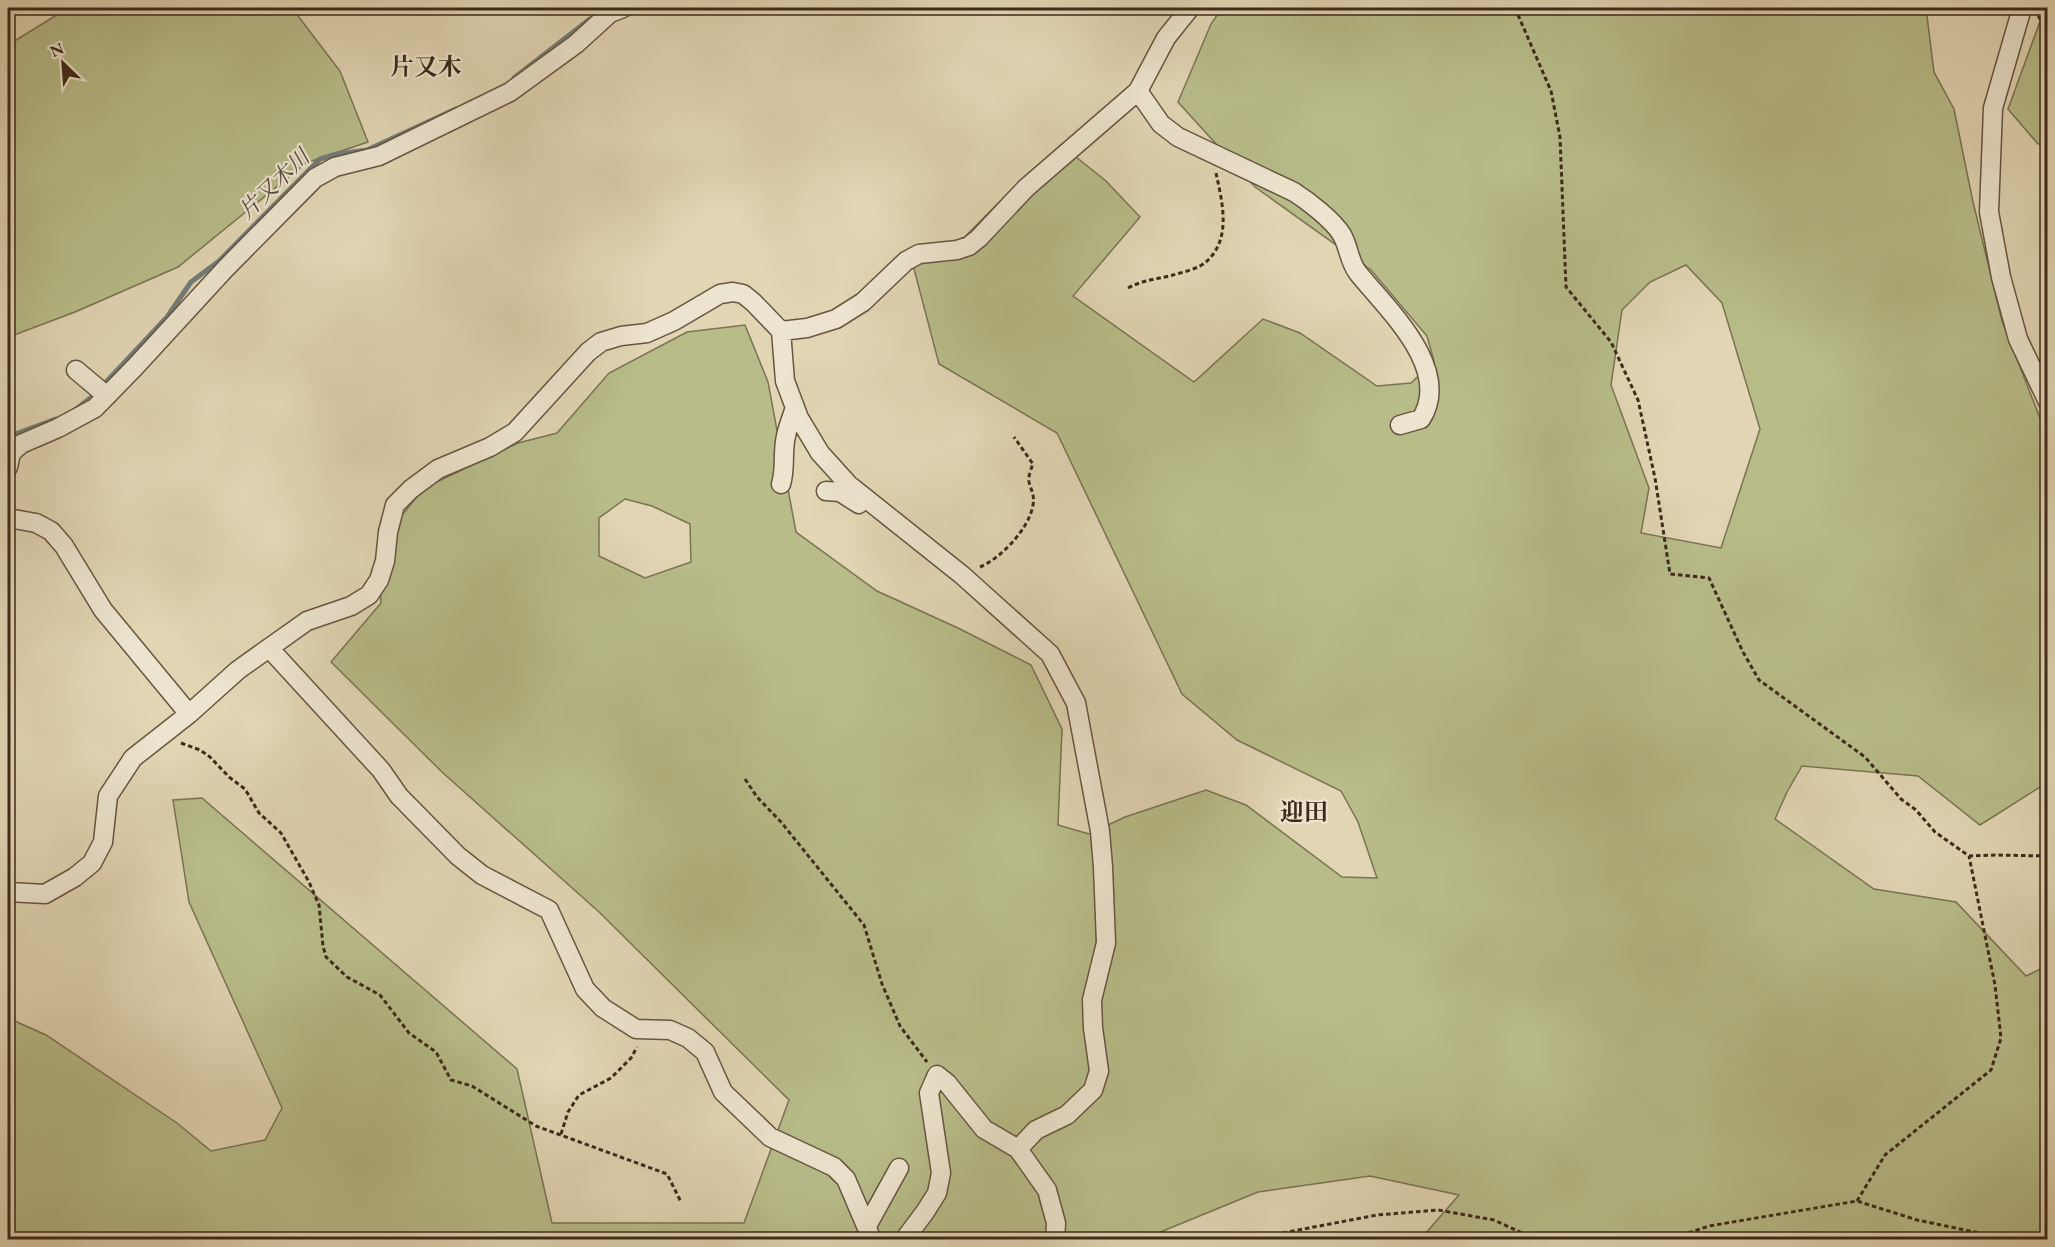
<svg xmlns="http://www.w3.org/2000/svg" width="2055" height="1247" viewBox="0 0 2055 1247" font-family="'EB Garamond','Noto Serif JP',serif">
	<rect width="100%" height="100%" fill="#e1d5b3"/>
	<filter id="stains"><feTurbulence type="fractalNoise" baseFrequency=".00333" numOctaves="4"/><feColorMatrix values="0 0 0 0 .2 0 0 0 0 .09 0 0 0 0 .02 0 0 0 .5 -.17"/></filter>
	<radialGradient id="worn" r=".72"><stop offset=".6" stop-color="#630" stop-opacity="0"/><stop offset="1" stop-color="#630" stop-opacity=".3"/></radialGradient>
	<path fill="#b7bc89" stroke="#7a7352" stroke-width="1.5" fill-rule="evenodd" d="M 68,8 L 292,8 L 340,71 L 368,142 L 306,163 L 178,267 L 75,312 L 14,335 L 8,362 L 8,45 Z
		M 1222,8 L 1926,8 L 1934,72 L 1954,109 L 1973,202 L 2002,321 L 2047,436 L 2047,778 L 2040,787 L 1980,825 L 1918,776 L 1802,766 L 1787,792 L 1775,819 L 1874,889 L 1956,902 L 2026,976 L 2047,966 L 2047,1239 L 1382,1239 L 1425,1234 L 1459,1195 L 1370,1176 L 1258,1192 L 1141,1240 L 8,1240 L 8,1018 L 46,1035 L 177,1123 L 211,1151 L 265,1140 L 282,1108 L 189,902 L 173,800 L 202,798 L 517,1069 L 552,1223 L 744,1223 L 789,1100 L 599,912 L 442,772 L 331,662 L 381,603 L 378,545 L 424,488 L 518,443 L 557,433 L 609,373 L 687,332 L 745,325 L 768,382 L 796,532 L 877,591 L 958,628 L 1031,665 L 1062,729 L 1058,825 L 1089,834 L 1125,817 L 1206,790 L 1246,805 L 1342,877 L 1377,878 L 1358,822 L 1341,791 L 1237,740 L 1182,694 L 1057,433 L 939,364 L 913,265 L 945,257 L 1019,182 L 1061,145 L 1106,181 L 1140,217 L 1073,296 L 1194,382 L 1263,319 L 1300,333 L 1377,386 L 1411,383 L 1434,361 L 1427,336 L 1371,270 L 1255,187 L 1178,102 L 1211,24 ZM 1686,265 L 1722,303 L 1760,429 L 1721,548 L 1641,533 L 1649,488 L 1611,385 L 1622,310 L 1650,282 ZM 625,499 L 652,506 L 690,524 L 691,562 L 645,578 L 599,556 L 599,518 Z
		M 2045,8 L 2048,8 L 2047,143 L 2038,144 L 2008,109 Z"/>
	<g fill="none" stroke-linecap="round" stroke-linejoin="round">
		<path stroke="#737e78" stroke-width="5" d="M 514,78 L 590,19
			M 75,410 L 93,396 L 167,317 L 191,282 L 219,261 L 320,159 L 337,154 L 367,150 L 456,109
			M 8,441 L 10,436 L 56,419"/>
		<g stroke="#675541" stroke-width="21">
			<path id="minor" d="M 2022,8 L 1993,108 L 1989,212 L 2001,277 L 2018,339 L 2048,402
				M 1138,91 L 1161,124 L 1178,137 L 1294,192 C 1308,201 1333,220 1342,235 C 1349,247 1349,262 1358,273 C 1387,309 1453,369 1421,419 L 1400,425
				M 781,331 L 807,328 L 836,319 L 863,302 L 906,261 L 919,254 L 957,250 L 969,246 L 979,238 L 1026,188 L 1138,91 L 1166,38 L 1190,8
				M 76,370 L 107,396
				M 8,467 L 11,453 L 21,444 L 58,428 L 95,408 L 135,367 L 226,268 L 315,178 L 335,167 L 379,156 L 510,92 L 576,44 L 610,13 L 623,8
				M 781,484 C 786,468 782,452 786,436 C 788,426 792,417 795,407
				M 826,491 L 840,492 L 859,504
				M 8,518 L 36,523 L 51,531 L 64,546 L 103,610 L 189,714
				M 269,648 L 381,770 L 399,796 L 458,856 L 482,875 L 549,910 L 585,989 L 603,1008 L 636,1029 L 670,1030 L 688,1038 L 705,1052 L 723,1092 L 770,1137 L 834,1167 L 846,1179 L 872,1240
				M 8,892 L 45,894 L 75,877 L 92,863 L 103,842 L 108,796 L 133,758 L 189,714 L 238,670 L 307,621 L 351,606 L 369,595 L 379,580 L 385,561 L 388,532 L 395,505 L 411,489 L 438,469 L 490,447 L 515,432 L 588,352 L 601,342 L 621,336 L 647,333 L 674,321 L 720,294 L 733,292 L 743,294 L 753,302 L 781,331 L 785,381 L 799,418 L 820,453 L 849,485 L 962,575 L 1050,654 L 1076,703 L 1100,831 L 1103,867 L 1106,943 L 1092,1000 L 1093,1028 L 1099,1071 L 1093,1090 L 1067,1115 L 1036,1130 L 1018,1149
				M 867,1226 L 899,1168
				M 904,1240 L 925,1212 L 937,1193 L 941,1173 L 929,1093 L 937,1075 L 947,1083 L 984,1129 L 1018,1149 L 1047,1190 L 1056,1223 L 1055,1240"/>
		</g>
		<path stroke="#3e2a1b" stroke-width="3" stroke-dasharray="4.5 3" stroke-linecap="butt" d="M 1515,8 L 1551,91 L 1560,137 L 1566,287 L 1611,342 L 1638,400 L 1655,478 L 1670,574 L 1709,578 L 1743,652 L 1759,680 L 1865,757 L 1901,799 L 1916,810 L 1935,832 L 1969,856 L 1995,855 L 2048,856
			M 2038,16 L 2048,29
			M 1128,288 C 1143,280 1158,279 1173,275 C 1183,272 1199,269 1207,261 C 1232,238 1222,201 1216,173
			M 980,567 C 1001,558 1029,529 1033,505 C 1035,496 1031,490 1029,482 C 1028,476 1031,469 1033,464 L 1014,437
			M 181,743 L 200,750 L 210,757 L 229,777 L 245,789 L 259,813 L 281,833 L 309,882 L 319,905 L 323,946 L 326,957 L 347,977 L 380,995 L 409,1033 L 436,1052 L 451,1080 L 472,1086 L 536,1126 L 667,1174 L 681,1202
			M 745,779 L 757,797 L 781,822 L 864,925 L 882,984 L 900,1026 L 927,1062
			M 561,1134 L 568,1112 L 579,1095 L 611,1078 L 631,1058 L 637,1047
			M 1857,1201 L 1885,1155 L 1991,1070 L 2001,1038 L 1995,985 L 1969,856
			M 1246,1240 L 1377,1215 L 1438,1210 L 1494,1220 L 1537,1240
			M 1667,1240 L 1709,1226 L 1857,1201 L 1917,1220 L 1994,1236 L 2002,1240"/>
		<use href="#minor" stroke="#ece4ce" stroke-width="18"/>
	</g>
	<g text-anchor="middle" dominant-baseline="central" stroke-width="4.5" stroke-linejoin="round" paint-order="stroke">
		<g font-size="22" font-style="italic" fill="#544d42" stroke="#ece4ce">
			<text transform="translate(274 184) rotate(-44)">片又木川</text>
		</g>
		<g font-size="24" font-weight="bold" fill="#3e2a1b" stroke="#ece4ce">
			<text x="426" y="66">片又木</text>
			<text x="1304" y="811">迎田</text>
		</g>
	</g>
	<rect width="2055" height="1247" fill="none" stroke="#e1d5b3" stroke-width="30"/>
	<rect x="9" y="9" width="2037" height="1229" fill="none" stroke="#3e2a1b" stroke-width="3"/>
	<rect x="15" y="15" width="2025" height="1217" fill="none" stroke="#3e2a1b" stroke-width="1.5"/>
	<g transform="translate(63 63) rotate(335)" stroke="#ece4ce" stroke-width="4.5" paint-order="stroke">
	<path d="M0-4.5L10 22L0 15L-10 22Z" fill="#3e2a1b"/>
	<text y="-9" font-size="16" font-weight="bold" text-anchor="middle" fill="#3e2a1b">N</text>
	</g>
	<rect width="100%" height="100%" filter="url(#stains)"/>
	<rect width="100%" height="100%" fill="url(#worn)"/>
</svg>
